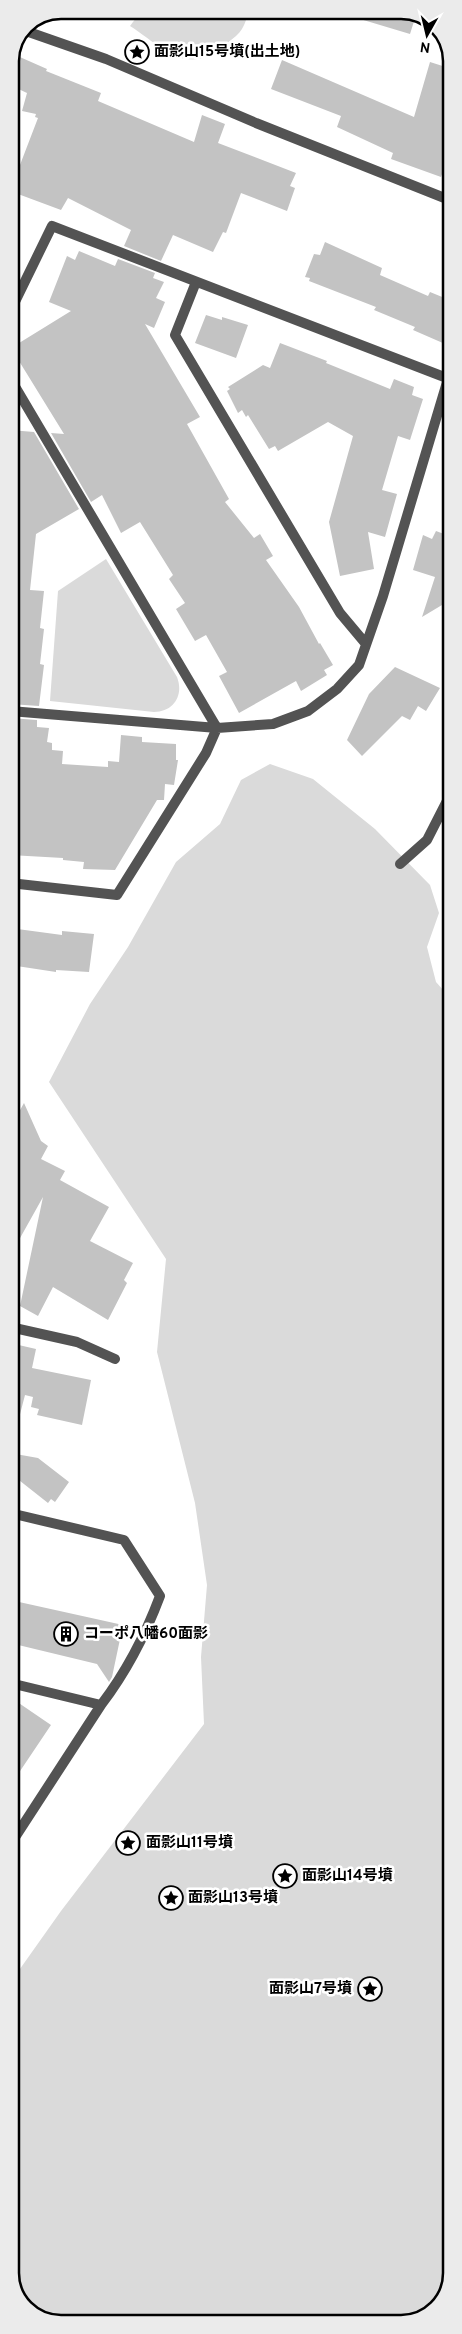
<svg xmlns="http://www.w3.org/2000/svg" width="462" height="2334" viewBox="0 0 462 2334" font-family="Overpass,'Noto Sans JP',sans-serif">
	<rect width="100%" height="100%" fill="#fff"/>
	<path fill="#dadada" d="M 142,10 L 249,10 C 243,32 241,32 224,46 C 186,77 164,48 130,26 Z
		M 106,559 L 177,677 C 184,695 174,712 154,712 L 50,701 L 58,591 Z
		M 270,764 L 313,779 L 375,829 L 430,885 L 439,913 L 427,947 L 436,982 L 452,1000 L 452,2273 L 439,2307 L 408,2324 L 55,2324 L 25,2309 L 10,2280 L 10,1983 L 61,1911 L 204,1724 L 201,1657 L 207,1585 L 195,1503 L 157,1352 L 166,1259 L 49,1082 L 90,1004 L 128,947 L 176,862 L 220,824 L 241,780 Z"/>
	<path fill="#c3c3c3" d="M 351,10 L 407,10 L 416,15 L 410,34 L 350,16 Z
		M 13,54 L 47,69 L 46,71 L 101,93 L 98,101 L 194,142 L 202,115 L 225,124 L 218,143 L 296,173 L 290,186 L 295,188 L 287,211 L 241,193 L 226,233 L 223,232 L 213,252 L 173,235 L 161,261 L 124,246 L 131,230 L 68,198 L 61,210 L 10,191 L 38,118 L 35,117 L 36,114 L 22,111 L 27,93 L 10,85 L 10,61 Z
		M 282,60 L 414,117 L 430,62 L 452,69 L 452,145 L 441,177 L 391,159 L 393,153 L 337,127 L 341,116 L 271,89 Z
		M 325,242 L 382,268 L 380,275 L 428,296 L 430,292 L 452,301 L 452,347 L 413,330 L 415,327 L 374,310 L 376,307 L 309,281 L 310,278 L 305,277 L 314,254 L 320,255 Z
		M 79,251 L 115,266 L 118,259 L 155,273 L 153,278 L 164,282 L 156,298 L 165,302 L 154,328 L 145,324 L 200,417 L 187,424 L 229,499 L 225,502 L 254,538 L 260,534 L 273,556 L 266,560 L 299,607 L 319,644 L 320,643 L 333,665 L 324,670 L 327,675 L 301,691 L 296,681 L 239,713 L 219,676 L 227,672 L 206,635 L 195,641 L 176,609 L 185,603 L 169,579 L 173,575 L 140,522 L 121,533 L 102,495 L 91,502 L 51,433 L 64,434 L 11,348 L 71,311 L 49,302 L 67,256 L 75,260 Z
		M 206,315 L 222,320 L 222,317 L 248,325 L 236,358 L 195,343 Z
		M 280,343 L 327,361 L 326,363 L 390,389 L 394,379 L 414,387 L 412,395 L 423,399 L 410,440 L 398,436 L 382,490 L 397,494 L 385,537 L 368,532 L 374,569 L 340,576 L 329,522 L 353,436 L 328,422 L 278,451 L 275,446 L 269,449 L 248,415 L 246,417 L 242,410 L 238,413 L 227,391 L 230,389 L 228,387 L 263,365 L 270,368 Z
		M 10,430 L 34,432 L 79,509 L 36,534 L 30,590 L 44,591 L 40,628 L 44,629 L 40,664 L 44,665 L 39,706 L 10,704 Z
		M 436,531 L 452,537 L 452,599 L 422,617 L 435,577 L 413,570 L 423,535 L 432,539 Z
		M 395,667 L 440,688 L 426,711 L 418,706 L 410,720 L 402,716 L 362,756 L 347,740 L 369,694 Z
		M 10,718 L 37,720 L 37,727 L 49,728 L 47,742 L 52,743 L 52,750 L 63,751 L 62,764 L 108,767 L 108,761 L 119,762 L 121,735 L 142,737 L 142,742 L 176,744 L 176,760 L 178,760 L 174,785 L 165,784 L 164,800 L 157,800 L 115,870 L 83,869 L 84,862 L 63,860 L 63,858 L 10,855 L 10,796 L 15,767 L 10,766 Z
		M 10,928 L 62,935 L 62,931 L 94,934 L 89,972 L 56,970 L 56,972 L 10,965 Z
		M 24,1103 L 41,1141 L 48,1146 L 41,1159 L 65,1171 L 60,1180 L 109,1207 L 90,1241 L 133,1263 L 124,1280 L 127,1283 L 108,1320 L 53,1287 L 38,1316 L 20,1306 L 43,1197 L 10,1256 L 10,1128 Z
		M 10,1343 L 36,1349 L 32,1368 L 91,1380 L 82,1425 L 37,1415 L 39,1409 L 31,1407 L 33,1397 L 25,1395 L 18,1422 L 10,1421 Z
		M 10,1453 L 38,1458 L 69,1482 L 55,1502 L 51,1499 L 48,1503 L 10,1473 Z
		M 10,1600 L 123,1625 L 112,1677 L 109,1682 L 97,1664 L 10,1643 Z
		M 10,1697 L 51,1725 L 10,1786 Z"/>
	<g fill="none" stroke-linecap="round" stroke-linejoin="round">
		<path stroke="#535353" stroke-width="10" d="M 23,30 L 106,59 L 256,123 L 452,201
			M 442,36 L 443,37
			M 196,282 L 175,335 L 340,613 L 366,644
			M 10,312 L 52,226 L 452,380
			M 10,378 L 217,728
			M 452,460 L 452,480
			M 10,711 L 217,728
			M 400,864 L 427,840 L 452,791
			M 10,883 L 117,895 L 206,753 L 217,728 L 273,724 L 308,711 L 337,689 L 359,665 L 383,596 L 448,379
			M 10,1327 L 77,1342 L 115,1359
			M 10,1513 L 124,1540 L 160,1596 C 145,1636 127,1671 101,1705
			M 10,1683 L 101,1705 L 10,1845"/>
	</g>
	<defs>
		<g id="sight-ring" transform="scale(1.25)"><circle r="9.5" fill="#fff" stroke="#000" stroke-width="1.5"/><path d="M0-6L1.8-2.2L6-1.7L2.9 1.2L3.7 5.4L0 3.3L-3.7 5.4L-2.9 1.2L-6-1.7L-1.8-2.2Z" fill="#000"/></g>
		<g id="building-ring" transform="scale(1.25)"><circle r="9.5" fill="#fff" stroke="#000" stroke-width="1.5"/><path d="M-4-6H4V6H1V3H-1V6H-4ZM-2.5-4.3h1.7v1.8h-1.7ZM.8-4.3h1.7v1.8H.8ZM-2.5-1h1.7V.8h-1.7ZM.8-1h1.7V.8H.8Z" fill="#000"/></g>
	</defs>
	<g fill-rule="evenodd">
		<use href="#sight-ring" x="137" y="52"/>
		<use href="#building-ring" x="66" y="1634"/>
		<use href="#sight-ring" x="128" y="1843"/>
		<use href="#sight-ring" x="285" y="1876"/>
		<use href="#sight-ring" x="171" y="1898"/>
		<use href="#sight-ring" x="370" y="1989"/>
	</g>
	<g text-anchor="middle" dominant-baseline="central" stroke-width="5" stroke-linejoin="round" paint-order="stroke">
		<g font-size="15" font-weight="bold" fill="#000" stroke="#fff" text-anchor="start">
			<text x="154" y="52">面影山15号墳(出土地)</text>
			<text x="84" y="1634">コーポ八幡60面影</text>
			<text x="146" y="1843">面影山11号墳</text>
			<text x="302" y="1876">面影山14号墳</text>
			<text x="188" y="1898">面影山13号墳</text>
			<text x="352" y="1989" text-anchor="end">面影山7号墳</text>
		</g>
	</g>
	<path d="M0 0H462V2334H0ZM61 19H401A42 42 0 0 1 443 61V2273A42 42 0 0 1 401 2315H61A42 42 0 0 1 19 2273V61A42 42 0 0 1 61 19Z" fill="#ebebeb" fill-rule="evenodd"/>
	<path fill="none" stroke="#000" stroke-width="2.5" d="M61 19H401A42 42 0 0 1 443 61V2273A42 42 0 0 1 401 2315H61A42 42 0 0 1 19 2273V61A42 42 0 0 1 61 19Z"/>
	<g transform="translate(427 35) rotate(188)" stroke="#ffffff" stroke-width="4" paint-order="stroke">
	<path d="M0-4L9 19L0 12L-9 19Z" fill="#000000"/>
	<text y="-8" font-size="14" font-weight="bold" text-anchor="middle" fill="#000000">N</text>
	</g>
</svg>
